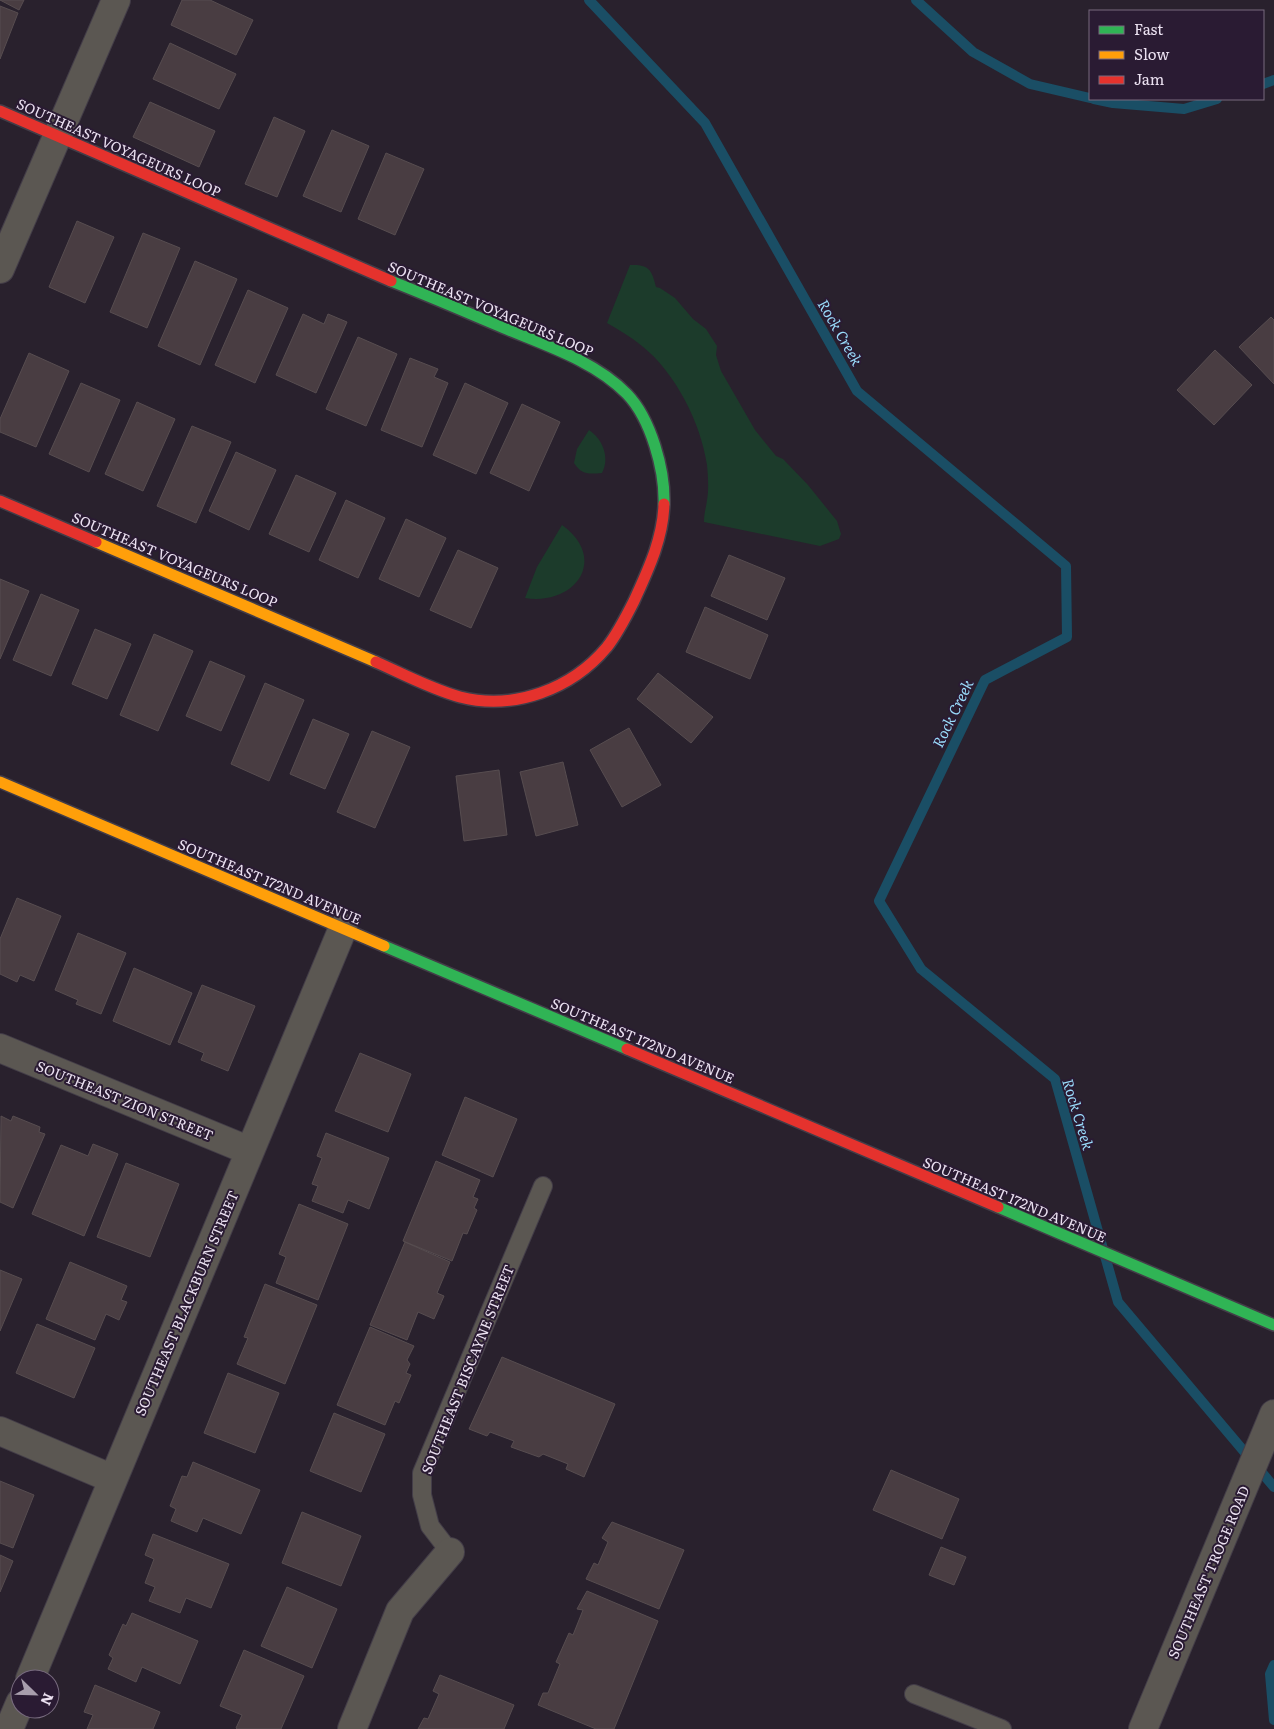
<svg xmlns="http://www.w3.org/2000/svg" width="1274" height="1729" viewBox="0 0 1274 1729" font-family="Literata,serif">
	<rect width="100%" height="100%" fill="#29212d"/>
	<path fill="#1c3b2b" d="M 630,265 C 649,264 652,270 656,287 L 660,288 L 675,298 L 693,319 L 706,329 L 717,346 L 716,355 L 721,371 L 755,430 L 776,456 L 783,459 L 808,485 L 837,521 L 841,534 L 839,539 L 820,546 L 704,522 C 704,513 706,508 707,500 C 709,489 708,476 707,465 C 701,423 675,372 642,346 C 631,337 619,330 607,323 Z
		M 589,430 C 603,439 610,458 602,473 C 588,474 582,475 574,463 L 577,449 Z
		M 562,525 C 609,559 575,606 525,598 L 537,567 Z"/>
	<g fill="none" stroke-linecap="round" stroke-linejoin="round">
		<path stroke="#1a4e65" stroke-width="10" d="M 589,0 L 705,123 L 857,391 L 1066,566 L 1067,637 L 985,680 L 879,901 L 921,969 L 1055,1079 L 1118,1302 L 1274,1487
			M 916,0 L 973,52 L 1030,84 L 1090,98
			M 1263,84 L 1274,80
			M 1094,99 L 1113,103 L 1184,109 L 1217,99
			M 1274,1665 L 1270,1674 L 1274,1720"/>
	</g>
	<path fill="#493d42" stroke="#574d50" d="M 0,0 L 24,0 L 19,10 Z
		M 182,0 L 210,0 L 253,20 L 236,55 L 171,25 Z
		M 0,6 L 18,13 L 0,59 Z
		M 170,43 L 236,74 L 219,109 L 153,79 Z
		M 150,102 L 215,131 L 199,167 L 133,137 Z
		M 274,117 L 305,131 L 277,197 L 245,184 Z
		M 332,130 L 369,146 L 341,212 L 303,196 Z
		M 386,153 L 424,169 L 395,235 L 358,219 Z
		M 77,221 L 114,237 L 85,303 L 49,287 Z
		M 143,233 L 180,248 L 147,328 L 110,312 Z
		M 195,261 L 237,279 L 200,365 L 158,346 Z
		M 248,290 L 288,308 L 255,383 L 215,365 Z
		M 303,314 L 324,324 L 328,314 L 347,322 L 316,393 L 276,375 Z
		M 1271,317 L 1274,320 L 1274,384 L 1239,347 Z
		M 358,337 L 397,354 L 366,426 L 326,409 Z
		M 1215,350 L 1252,385 L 1214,425 L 1177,390 Z
		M 29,353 L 69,371 L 36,447 L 0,432 L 0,419 Z
		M 410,358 L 438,369 L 434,377 L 448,383 L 422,447 L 381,430 Z
		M 81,383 L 120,400 L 89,472 L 49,454 Z
		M 465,383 L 508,403 L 476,474 L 433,455 Z
		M 137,402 L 175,419 L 143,491 L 105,474 Z
		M 522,404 L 560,422 L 529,491 L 490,473 Z
		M 192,426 L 231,442 L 196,523 L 157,506 Z
		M 236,452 L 276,470 L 249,530 L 209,511 Z
		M 296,475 L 336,493 L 309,552 L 269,534 Z
		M 346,500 L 385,518 L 358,578 L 319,560 Z
		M 406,519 L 446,538 L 419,597 L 379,579 Z
		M 458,550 L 498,568 L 471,628 L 430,610 Z
		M 729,555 L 785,578 L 767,620 L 711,596 Z
		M 0,579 L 29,591 L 0,659 Z
		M 41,594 L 79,610 L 51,676 L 13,660 Z
		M 705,607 L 768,635 L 750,679 L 686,652 Z
		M 95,629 L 131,644 L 107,699 L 72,684 Z
		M 154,634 L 193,651 L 158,731 L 120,715 Z
		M 210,661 L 245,676 L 221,731 L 186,716 Z
		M 658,673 L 713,717 L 691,743 L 637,699 Z
		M 265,683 L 304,700 L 269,781 L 231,764 Z
		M 313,719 L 349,734 L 325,789 L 290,774 Z
		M 629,728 L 661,785 L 622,807 L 590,750 Z
		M 372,731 L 410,747 L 375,828 L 337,812 Z
		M 563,762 L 578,825 L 536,836 L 520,772 Z
		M 499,770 L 507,835 L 464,841 L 456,776 Z
		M 17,898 L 61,916 L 34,981 L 20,975 L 17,982 L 0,974 L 0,939 Z
		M 78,933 L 126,953 L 101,1014 L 76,1004 L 78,1000 L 55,990 Z
		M 134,968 L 192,993 L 170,1045 L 113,1021 Z
		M 202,985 L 255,1006 L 228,1071 L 201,1060 L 204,1053 L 178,1042 Z
		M 360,1053 L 411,1074 L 388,1132 L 335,1111 Z
		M 465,1097 L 517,1119 L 493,1177 L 442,1155 Z
		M 1,1116 L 11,1121 L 13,1116 L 40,1127 L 39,1132 L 45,1134 L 13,1208 L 0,1202 Z
		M 326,1133 L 389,1158 L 369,1209 L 348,1200 L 343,1213 L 312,1201 L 318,1186 L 312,1184 L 322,1158 L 317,1156 Z
		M 93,1144 L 118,1154 L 84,1236 L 32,1214 L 61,1145 L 88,1156 Z
		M 436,1161 L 480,1180 L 473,1197 L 478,1199 L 474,1208 L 477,1210 L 467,1234 L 463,1233 L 452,1261 L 403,1241 Z
		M 126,1163 L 179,1184 L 150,1257 L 97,1237 Z
		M 299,1204 L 348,1224 L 318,1300 L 276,1283 L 286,1257 L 279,1254 Z
		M 405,1242 L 450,1262 L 437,1293 L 444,1296 L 434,1319 L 418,1312 L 407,1340 L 370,1325 Z
		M 70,1262 L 127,1286 L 121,1300 L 127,1302 L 119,1320 L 106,1314 L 95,1340 L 46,1319 Z
		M 0,1270 L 22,1279 L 0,1331 Z
		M 265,1284 L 317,1305 L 285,1384 L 237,1364 L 248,1338 L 244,1337 Z
		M 37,1324 L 95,1348 L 74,1398 L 16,1373 Z
		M 370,1327 L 414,1346 L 407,1360 L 410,1364 L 406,1373 L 411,1375 L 399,1403 L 395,1401 L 385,1425 L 337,1405 Z
		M 502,1357 L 615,1404 L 584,1477 L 566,1469 L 568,1464 L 543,1454 L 539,1457 L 511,1447 L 514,1441 L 490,1432 L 487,1436 L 469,1429 Z
		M 228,1373 L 279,1393 L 255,1453 L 204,1433 Z
		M 334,1413 L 385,1434 L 361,1492 L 310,1471 Z
		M 193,1462 L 260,1490 L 241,1534 L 203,1518 L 197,1532 L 171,1521 L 176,1509 L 170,1506 L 182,1476 L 187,1477 Z
		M 891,1470 L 959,1499 L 942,1539 L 873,1510 Z
		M 0,1481 L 34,1495 L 13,1548 L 0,1543 Z
		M 302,1512 L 361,1536 L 341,1586 L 282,1563 Z
		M 612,1522 L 684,1550 L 659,1609 L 586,1579 L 594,1563 L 598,1565 L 608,1542 L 602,1538 Z
		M 153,1534 L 229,1564 L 211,1608 L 186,1598 L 180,1613 L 149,1601 L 155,1587 L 145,1583 L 154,1559 L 145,1555 Z
		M 941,1547 L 966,1557 L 954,1585 L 929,1575 Z
		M 0,1555 L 13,1561 L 0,1592 Z
		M 287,1587 L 337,1609 L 312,1668 L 261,1646 Z
		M 587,1591 L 658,1621 L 614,1729 L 596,1729 L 538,1705 L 543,1693 L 548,1693 L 560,1664 L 556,1662 L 569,1633 L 573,1635 L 583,1610 L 577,1609 Z
		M 132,1613 L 198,1641 L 180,1684 L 142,1667 L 136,1682 L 108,1669 L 113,1658 L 109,1655 L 123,1624 L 126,1626 Z
		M 244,1650 L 304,1676 L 281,1729 L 237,1729 L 236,1728 L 242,1715 L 220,1706 Z
		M 440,1675 L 514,1705 L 504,1729 L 418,1729 L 424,1718 L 428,1719 L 439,1694 L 433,1691 Z
		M 95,1685 L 160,1712 L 153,1729 L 87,1729 L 93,1715 L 84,1712 Z"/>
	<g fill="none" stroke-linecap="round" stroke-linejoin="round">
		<g stroke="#433d48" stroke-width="20">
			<path id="lane" d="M 450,1552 L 430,1526 L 422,1495 L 422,1473 L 543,1186
				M 914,1694 L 1002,1729"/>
		</g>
		<g stroke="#433d48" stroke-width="30">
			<path id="street" d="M 0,269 L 116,0
				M 0,1048 L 250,1151
				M 0,1431 L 113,1479
				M 30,1679 L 343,928
				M 9,1729 L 20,1703
				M 352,1729 L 400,1611 L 450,1552
				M 1143,1729 L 1274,1414"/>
		</g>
		<g stroke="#433d48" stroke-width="14">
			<path id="fast" d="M 391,281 C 429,296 466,312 504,328 C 545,345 595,361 627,394 C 651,419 665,470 664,504
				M 384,946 L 627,1049
				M 998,1207 L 1274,1325"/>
		</g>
		<g stroke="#433d48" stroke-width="14">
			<path id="slow" d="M 96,542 L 376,662
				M 0,782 L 384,946"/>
		</g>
		<g stroke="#433d48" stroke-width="14">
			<path id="jam" d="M 0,111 L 391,281
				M 0,501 L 96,542
				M 376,662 C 403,674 431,689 460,697 C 514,711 572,689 607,647 C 618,633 626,617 634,601 C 648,570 663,539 664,504
				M 627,1049 L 998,1207"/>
		</g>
		<use href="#lane" stroke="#5b5752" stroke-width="18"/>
		<use href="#street" stroke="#5b5752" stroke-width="28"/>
		<use href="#fast" stroke="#30b455" stroke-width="11"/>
		<use href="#slow" stroke="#ff9f0a" stroke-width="11"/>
		<use href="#jam" stroke="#e5322d" stroke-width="11"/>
	</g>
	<g text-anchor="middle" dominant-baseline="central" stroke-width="4" stroke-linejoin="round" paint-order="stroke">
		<g font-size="14" fill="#ece2f2" stroke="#2a1b33">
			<text transform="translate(119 147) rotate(24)">SOUTHEAST VOYAGEURS LOOP</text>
			<text transform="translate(491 308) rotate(23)">SOUTHEAST VOYAGEURS LOOP</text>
			<text transform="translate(175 559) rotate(23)">SOUTHEAST VOYAGEURS LOOP</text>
			<text transform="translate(270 881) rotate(23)">SOUTHEAST 172ND AVENUE</text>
			<text transform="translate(643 1040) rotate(23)">SOUTHEAST 172ND AVENUE</text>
			<text transform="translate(125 1100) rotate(22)">SOUTHEAST ZION STREET</text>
			<text transform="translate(1015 1199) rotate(23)">SOUTHEAST 172ND AVENUE</text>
			<text transform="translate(186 1303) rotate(-67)">SOUTHEAST BLACKBURN STREET</text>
			<text transform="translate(467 1369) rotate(-68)">SOUTHEAST BISCAYNE STREET</text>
			<text transform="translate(1208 1572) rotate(-67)">SOUTHEAST TROGE ROAD</text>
		</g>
		<g font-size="15" font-style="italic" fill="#99dbfa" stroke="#2a1b33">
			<text transform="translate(841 332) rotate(60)">Rock Creek</text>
			<text transform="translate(952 713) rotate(-64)">Rock Creek</text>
			<text transform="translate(1079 1114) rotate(73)">Rock Creek</text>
		</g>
	</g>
	<rect x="1089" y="10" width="175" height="90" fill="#2a1b33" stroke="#786b7f"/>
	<rect x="1099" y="26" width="25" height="8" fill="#30b455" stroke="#786b7f"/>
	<text x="1134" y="35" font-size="15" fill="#ece2f2">Fast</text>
	<rect x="1099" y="51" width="25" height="8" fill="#ff9f0a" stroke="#786b7f"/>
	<text x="1134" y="60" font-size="15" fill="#ece2f2">Slow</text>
	<rect x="1099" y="76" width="25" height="8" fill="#e5322d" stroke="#786b7f"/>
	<text x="1134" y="85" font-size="15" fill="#ece2f2">Jam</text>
	<g transform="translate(35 1694) rotate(113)"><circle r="24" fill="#2a1b33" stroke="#786b7f"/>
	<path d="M0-4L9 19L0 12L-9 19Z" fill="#a89ead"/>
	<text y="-8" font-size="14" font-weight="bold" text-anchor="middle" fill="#ece2f2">N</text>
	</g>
</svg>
